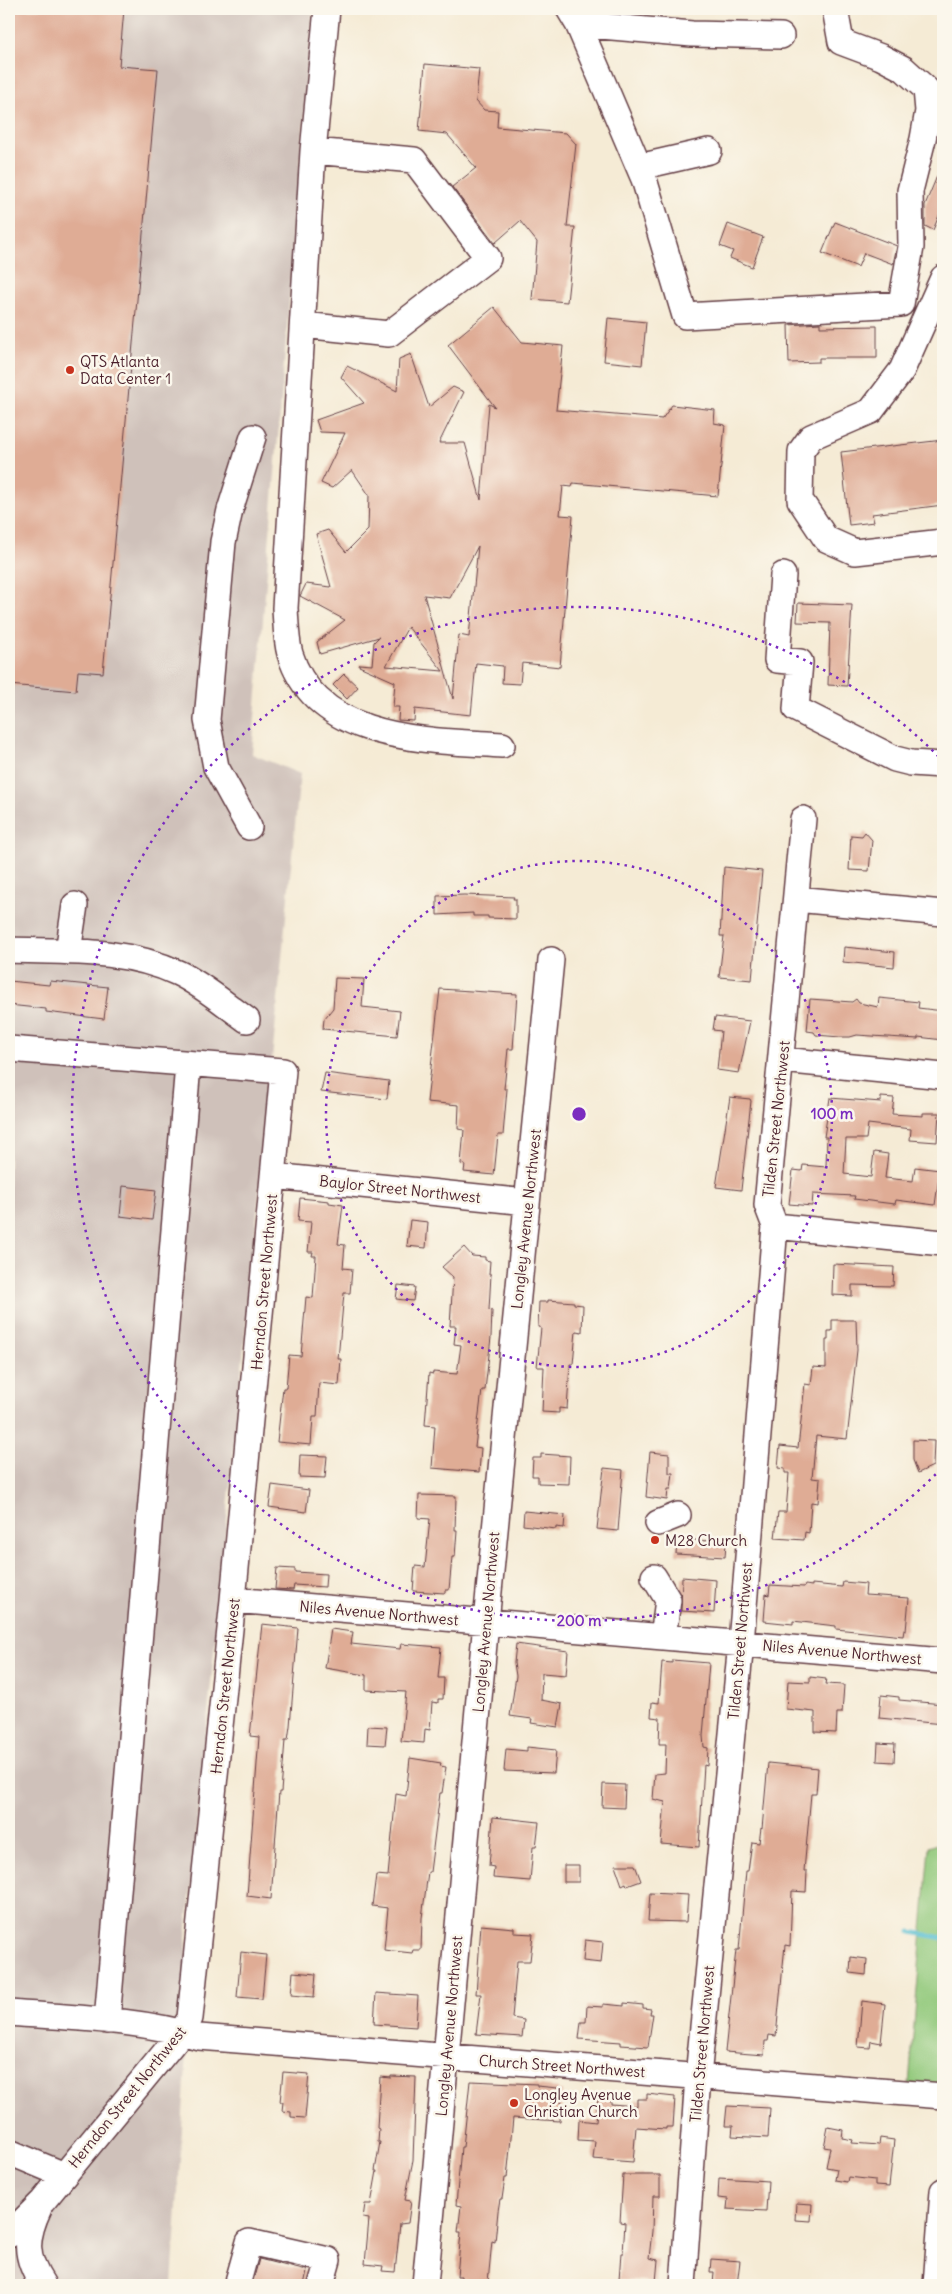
<svg xmlns="http://www.w3.org/2000/svg" width="952" height="2294" viewBox="0 0 952 2294" font-family="Delius,sans-serif">
	<rect width="100%" height="100%" fill="#fbf7ec"/>
	<filter id="ink" filterUnits="userSpaceOnUse"><feTurbulence type="fractalNoise" baseFrequency=".02" numOctaves="2"/><feDisplacementMap in="SourceGraphic" scale="10" xChannelSelector="R" yChannelSelector="G"/><feConvolveMatrix kernelMatrix="1 2 1 2 8 2 1 2 1" color-interpolation-filters="sRGB"/></filter>
	<filter id="wash" filterUnits="userSpaceOnUse"><feTurbulence type="fractalNoise" baseFrequency=".0096" numOctaves="4" result="noise"/><feDisplacementMap in="SourceGraphic" scale="20" xChannelSelector="R" yChannelSelector="G"/><feGaussianBlur stdDeviation="1.12" result="paint"/><feColorMatrix in="noise" values="0 0 0 0 0 0 0 0 0 0 0 0 0 0 0 0 0 1.4 0 .05"/><feComposite in="paint" operator="in"/></filter>
	<g filter="url(#wash)">
		<rect width="100%" height="100%" fill="#f5ebd5"/>
		<path fill="#cfc1ba" d="M 9,9 L 313,9 L 252,754 L 300,774 L 186,1937 L 190,2004 L 172,2285 L 9,2285 Z"/>
		<path fill="#92c97c" stroke="#6e7454" d="M 943,1842 L 943,2087 L 909,2084 L 929,1847 Z"/>
		<g fill="none" stroke-linecap="round" stroke-linejoin="round">
			<path stroke="#55bed1" stroke-width="5" d="M 911,1932 L 943,1938"/>
		</g>
		<g id="blocks">
			<path fill="#dfac95" fill-rule="evenodd" d="M 9,9 L 124,9 L 119,66 L 158,69 L 103,673 L 78,671 L 76,691 L 9,685 Z
				M 425,64 L 479,69 L 476,101 L 484,110 L 498,111 L 497,127 L 566,133 L 576,144 L 567,227 L 575,227 L 567,302 L 532,299 L 537,242 L 520,221 L 495,243 L 452,187 L 476,168 L 447,134 L 419,131 Z
				M 943,162 L 943,206 L 933,230 L 925,226 L 925,205 Z
				M 835,222 L 897,246 L 893,264 L 864,253 L 858,267 L 822,253 Z
				M 728,224 L 763,237 L 752,267 L 730,258 L 733,251 L 720,246 Z
				M 494,307 L 522,342 L 563,346 L 556,410 L 662,419 L 672,405 L 715,410 L 714,423 L 725,425 L 718,496 L 573,483 L 572,487 L 563,486 L 560,515 L 573,516 L 560,667 L 522,663 L 520,684 L 502,683 L 503,666 L 476,663 L 471,715 L 415,709 L 414,721 L 398,720 L 399,707 L 393,707 L 395,682 L 359,666 L 360,664 L 372,665 L 374,642 L 379,637 L 320,654 L 317,642 L 345,620 L 300,596 L 306,584 L 331,587 L 316,534 L 328,530 L 346,552 L 368,530 L 369,495 L 352,470 L 332,488 L 321,483 L 345,433 L 320,432 L 316,420 L 364,403 L 341,377 L 347,366 L 397,391 L 399,359 L 411,354 L 429,407 L 453,387 L 464,392 L 439,443 L 465,443 L 481,500 L 489,404 L 495,407 L 448,345 ZM 478,546 L 469,637 L 459,635 L 453,699 L 424,595 L 450,598 ZM 408,627 L 443,671 L 386,666 Z
				M 608,318 L 646,322 L 642,365 L 604,361 Z
				M 820,323 L 820,327 L 877,326 L 877,358 L 819,358 L 819,362 L 789,363 L 788,325 Z
				M 943,440 L 943,505 L 872,514 L 874,522 L 849,525 L 841,452 Z
				M 798,603 L 852,605 L 847,686 L 828,685 L 830,623 L 797,622 Z
				M 344,674 L 358,687 L 347,699 L 333,685 Z
				M 865,832 L 872,840 L 869,871 L 849,870 L 851,835 L 862,836 Z
				M 724,867 L 762,871 L 752,980 L 719,977 L 724,936 L 720,936 Z
				M 464,895 L 514,897 L 513,899 L 516,899 L 516,919 L 488,918 L 488,916 L 473,916 L 473,913 L 437,915 L 437,896 Z
				M 844,947 L 895,952 L 894,967 L 843,962 Z
				M 335,978 L 364,979 L 362,1007 L 400,1011 L 397,1036 L 323,1029 L 324,1019 L 333,1008 Z
				M 9,981 L 49,985 L 50,981 L 108,987 L 104,1019 L 46,1012 L 46,1009 L 9,1005 Z
				M 440,989 L 517,994 L 513,1049 L 508,1049 L 504,1089 L 507,1089 L 503,1135 L 498,1135 L 494,1175 L 464,1172 L 465,1165 L 461,1164 L 464,1130 L 458,1129 L 459,1105 L 427,1102 Z
				M 879,998 L 919,1002 L 918,1008 L 943,1011 L 943,1040 L 918,1037 L 918,1039 L 857,1035 L 850,1037 L 840,1037 L 816,1035 L 814,1032 L 807,1031 L 810,999 L 852,1002 L 856,999 L 859,1003 L 878,1007 Z
				M 715,1017 L 750,1021 L 739,1073 L 717,1070 L 721,1031 L 713,1030 Z
				M 325,1073 L 389,1081 L 387,1099 L 321,1092 Z
				M 730,1097 L 750,1099 L 751,1101 L 741,1190 L 716,1187 Z
				M 881,1097 L 894,1098 L 892,1114 L 923,1116 L 923,1113 L 939,1113 L 937,1142 L 910,1140 L 911,1129 L 868,1124 L 866,1139 L 846,1139 L 844,1174 L 871,1177 L 874,1152 L 888,1154 L 885,1178 L 913,1181 L 915,1167 L 940,1170 L 935,1205 L 896,1200 L 895,1204 L 886,1203 L 854,1199 L 855,1196 L 813,1194 L 812,1206 L 789,1204 L 793,1170 L 802,1171 L 803,1165 L 826,1167 L 827,1137 L 824,1137 L 830,1098 L 881,1102 Z
				M 123,1186 L 156,1190 L 152,1220 L 120,1216 Z
				M 300,1198 L 329,1201 L 329,1203 L 343,1205 L 338,1244 L 345,1245 L 343,1268 L 352,1269 L 350,1293 L 344,1293 L 338,1359 L 341,1359 L 339,1385 L 319,1383 L 317,1417 L 313,1417 L 311,1445 L 277,1442 L 283,1388 L 286,1388 L 289,1355 L 301,1356 L 306,1297 L 313,1298 L 316,1256 L 312,1256 L 313,1252 L 308,1252 L 311,1222 L 298,1221 Z
				M 410,1220 L 428,1222 L 426,1248 L 407,1246 Z
				M 464,1247 L 472,1256 L 485,1257 L 485,1260 L 490,1261 L 489,1274 L 491,1274 L 489,1310 L 492,1311 L 491,1337 L 485,1390 L 482,1390 L 475,1447 L 481,1448 L 479,1472 L 432,1468 L 435,1426 L 425,1425 L 429,1373 L 433,1374 L 433,1372 L 457,1374 L 461,1345 L 454,1344 L 456,1326 L 450,1326 L 453,1277 L 442,1267 Z
				M 833,1264 L 894,1267 L 893,1286 L 852,1285 L 852,1296 L 832,1295 Z
				M 398,1285 L 415,1287 L 413,1301 L 396,1299 Z
				M 548,1300 L 574,1302 L 574,1304 L 583,1305 L 582,1332 L 576,1331 L 573,1364 L 570,1364 L 567,1409 L 559,1408 L 559,1413 L 542,1412 L 544,1367 L 537,1367 L 541,1328 L 538,1327 L 539,1302 L 548,1302 Z
				M 832,1320 L 856,1320 L 857,1350 L 847,1439 L 816,1436 L 812,1478 L 820,1479 L 818,1503 L 811,1502 L 809,1533 L 805,1532 L 804,1540 L 775,1538 L 778,1512 L 786,1512 L 789,1473 L 785,1473 L 785,1469 L 778,1468 L 780,1446 L 798,1448 L 805,1384 L 811,1385 L 813,1367 L 826,1368 L 826,1340 L 828,1340 L 828,1331 L 832,1331 Z
				M 913,1440 L 934,1441 L 933,1466 L 918,1473 L 913,1460 Z
				M 650,1452 L 669,1454 L 669,1473 L 673,1473 L 671,1489 L 668,1489 L 667,1500 L 646,1497 Z
				M 541,1454 L 570,1456 L 569,1484 L 538,1483 L 538,1476 L 532,1476 L 533,1458 L 541,1458 Z
				M 300,1455 L 327,1456 L 325,1478 L 299,1477 Z
				M 604,1468 L 623,1470 L 618,1531 L 597,1529 Z
				M 272,1485 L 309,1490 L 306,1512 L 269,1507 Z
				M 419,1495 L 456,1496 L 455,1530 L 457,1530 L 455,1557 L 452,1557 L 449,1590 L 445,1590 L 445,1593 L 413,1591 L 415,1566 L 425,1567 L 430,1519 L 418,1518 Z
				M 524,1511 L 565,1515 L 564,1528 L 556,1527 L 556,1529 L 523,1525 Z
				M 677,1539 L 726,1542 L 725,1557 L 676,1554 Z
				M 277,1568 L 295,1569 L 295,1572 L 326,1574 L 325,1587 L 294,1585 L 293,1590 L 275,1589 Z
				M 682,1577 L 716,1580 L 714,1613 L 681,1611 Z
				M 843,1582 L 866,1584 L 865,1595 L 909,1598 L 906,1631 L 904,1630 L 903,1636 L 836,1629 L 836,1626 L 793,1621 L 793,1624 L 764,1621 L 766,1594 L 769,1595 L 770,1585 L 804,1587 L 805,1585 L 812,1586 L 812,1584 L 842,1587 Z
				M 262,1624 L 298,1628 L 290,1726 L 288,1740 L 285,1740 L 281,1792 L 279,1792 L 271,1899 L 247,1896 L 259,1737 L 250,1736 Z
				M 331,1629 L 353,1632 L 351,1644 L 400,1649 L 401,1644 L 441,1647 L 438,1678 L 444,1678 L 443,1699 L 438,1699 L 438,1703 L 432,1702 L 430,1730 L 425,1729 L 424,1743 L 401,1741 L 406,1692 L 366,1690 L 366,1675 L 325,1668 Z
				M 516,1644 L 568,1651 L 566,1675 L 542,1673 L 541,1700 L 562,1704 L 558,1727 L 531,1723 L 532,1719 L 510,1716 L 516,1676 L 514,1663 Z
				M 672,1660 L 709,1663 L 703,1736 L 704,1747 L 708,1748 L 707,1766 L 704,1765 L 699,1847 L 661,1844 L 665,1802 L 653,1799 L 655,1774 L 665,1773 L 666,1744 L 659,1744 L 660,1718 L 651,1717 L 652,1702 L 659,1703 L 662,1662 L 672,1663 Z
				M 810,1677 L 826,1679 L 825,1684 L 844,1685 L 842,1713 L 837,1713 L 836,1733 L 815,1732 L 815,1712 L 786,1709 L 788,1681 L 810,1682 Z
				M 881,1695 L 899,1697 L 899,1700 L 943,1704 L 943,1724 L 879,1718 Z
				M 368,1726 L 387,1727 L 385,1745 L 367,1744 Z
				M 878,1743 L 895,1744 L 894,1762 L 877,1761 Z
				M 527,1747 L 556,1750 L 554,1773 L 504,1771 L 506,1749 L 527,1751 Z
				M 410,1758 L 441,1763 L 440,1766 L 446,1767 L 442,1793 L 440,1793 L 430,1872 L 428,1872 L 422,1918 L 421,1950 L 413,1950 L 412,1953 L 384,1950 L 388,1908 L 372,1906 L 376,1875 L 388,1876 L 396,1794 L 406,1796 Z
				M 768,1763 L 818,1768 L 816,1794 L 811,1794 L 804,1871 L 807,1871 L 806,1892 L 792,1891 L 790,1946 L 785,1945 L 776,2036 L 769,2035 L 768,2041 L 765,2041 L 764,2055 L 725,2052 L 736,1950 L 739,1950 L 746,1871 L 748,1871 L 752,1842 L 759,1843 L 761,1828 L 762,1829 Z
				M 603,1784 L 625,1785 L 624,1808 L 602,1807 Z
				M 493,1817 L 539,1822 L 536,1847 L 533,1847 L 530,1881 L 493,1878 L 494,1867 L 489,1866 Z
				M 564,1865 L 579,1865 L 579,1882 L 564,1882 Z
				M 615,1865 L 635,1865 L 641,1881 L 627,1886 L 626,1883 L 622,1885 Z
				M 650,1893 L 688,1895 L 686,1922 L 648,1921 Z
				M 481,1925 L 514,1928 L 514,1933 L 533,1934 L 530,1961 L 517,1961 L 512,2018 L 524,2020 L 522,2037 L 476,2034 L 481,1994 L 476,1994 Z
				M 585,1940 L 603,1942 L 601,1963 L 583,1961 Z
				M 241,1952 L 266,1955 L 262,1999 L 237,1997 Z
				M 851,1957 L 867,1959 L 866,1975 L 850,1973 Z
				M 293,1972 L 316,1974 L 314,1997 L 291,1995 Z
				M 376,1993 L 418,1996 L 416,2027 L 374,2024 Z
				M 862,2001 L 885,2004 L 881,2043 L 871,2041 L 870,2048 L 858,2047 Z
				M 624,2003 L 643,2005 L 643,2008 L 651,2009 L 650,2014 L 653,2014 L 648,2047 L 621,2045 L 621,2042 L 579,2039 L 581,2022 L 586,2022 L 587,2006 L 603,2007 L 603,2004 L 624,2006 Z
				M 283,2072 L 309,2074 L 305,2118 L 291,2117 L 291,2112 L 282,2111 L 283,2102 L 280,2102 Z
				M 391,2076 L 416,2077 L 413,2160 L 405,2200 L 411,2201 L 408,2223 L 400,2224 L 395,2272 L 382,2271 L 383,2266 L 365,2264 L 369,2219 L 363,2218 L 365,2204 L 371,2204 L 377,2171 L 375,2171 L 380,2142 L 378,2142 L 379,2129 L 377,2128 L 380,2077 L 391,2078 Z
				M 470,2081 L 537,2084 L 537,2086 L 558,2088 L 558,2091 L 562,2091 L 560,2121 L 513,2118 L 507,2178 L 505,2178 L 502,2199 L 500,2199 L 498,2211 L 495,2242 L 492,2241 L 488,2282 L 461,2279 L 461,2276 L 457,2276 L 461,2232 L 458,2232 L 461,2206 L 456,2205 L 461,2147 L 463,2147 Z
				M 647,2094 L 675,2097 L 673,2127 L 666,2127 L 666,2129 L 636,2127 L 633,2162 L 593,2159 L 595,2141 L 578,2140 L 579,2120 L 596,2122 L 598,2098 L 611,2099 L 611,2104 L 637,2106 L 637,2099 L 647,2099 Z
				M 727,2106 L 770,2108 L 768,2138 L 732,2136 L 733,2126 L 725,2126 Z
				M 828,2127 L 843,2130 L 842,2138 L 853,2140 L 852,2143 L 879,2145 L 880,2138 L 894,2140 L 889,2187 L 875,2186 L 875,2180 L 848,2177 L 847,2182 L 835,2180 L 837,2169 L 826,2167 L 830,2148 L 824,2147 Z
				M 623,2175 L 660,2175 L 660,2196 L 653,2196 L 652,2231 L 649,2258 L 658,2260 L 656,2282 L 619,2279 L 621,2253 L 623,2253 L 625,2223 L 620,2222 Z
				M 719,2178 L 768,2181 L 766,2211 L 727,2209 L 728,2199 L 718,2198 Z
				M 796,2203 L 812,2204 L 811,2221 L 795,2220 Z
				M 259,2259 L 307,2271 L 304,2285 L 252,2285 Z
				M 711,2259 L 740,2261 L 737,2285 L 713,2285 L 714,2272 L 710,2272 Z"/>
		</g>
	</g>
	<g filter="url(#ink)">
		<use href="#blocks" fill-opacity="0" stroke="#643e44" stroke-width="1"/>
		<g fill="none" stroke-linecap="round" stroke-linejoin="round">
			<g stroke="#643e44" stroke-width="28">
				<path id="minor" d="M 327,9 L 313,151 L 285,608 C 286,623 286,640 290,654 C 317,742 427,740 502,745
					M 569,9 L 578,24 L 644,179 L 685,316 L 901,304 L 911,247 L 910,191 L 923,139 L 928,111 L 926,89 L 904,69 L 881,57 L 841,42 L 835,9
					M 578,24 L 692,34 L 781,36
					M 639,167 L 709,151
					M 943,278 L 902,370 L 871,411 L 811,437 L 801,451 L 800,500 L 826,539 L 855,552 L 943,542
					M 303,325 L 389,334 L 488,258 L 414,160 L 313,151
					M 783,575 L 777,660 L 800,662 L 796,709 L 895,759 L 911,763 L 943,765
					M 249,827 L 216,767 L 207,720 L 223,542 L 230,510 L 253,437
					M 796,899 L 943,913
					M 9,950 C 65,952 125,948 178,973 C 200,983 226,1005 247,1020
					M 68,952 L 75,905
					M 9,1049 L 283,1071 L 233,1600 L 190,2018 L 182,2032 L 43,2201 L 9,2235
					M 782,1060 L 943,1076
					M 273,1176 L 527,1202
					M 775,1226 L 943,1243
					M 658,1523 L 678,1515
					M 654,1577 L 668,1600 L 663,1637
					M 233,1600 L 943,1661
					M 9,2013 C 72,2018 138,2019 199,2037 L 943,2096
					M 107,2021 L 188,1065
					M 9,2152 L 64,2175
					M 39,2208 C 25,2238 24,2257 43,2285
					M 237,2285 L 249,2242 L 328,2260 L 321,2285
					M 425,2285 L 486,1622 L 551,960
					M 683,2285 L 698,2077 L 741,1643 L 775,1226 L 767,1205 L 803,819
					M 936,2285 L 943,2191"/>
			</g>
			<use href="#minor" stroke="#fff" stroke-width="25"/>
		</g>
	</g>
	<g fill="none" stroke="#7b2cbf" stroke-width="2.5" stroke-dasharray="2.5 5">
		<circle cx="579" cy="1114" r="253"/>
		<path d="M941 1469A507 507 0 1 1 941 759"/>
	</g>
	<g fill="#c8321e" stroke="#fbf7ec" stroke-width="2">
		<circle cx="70" cy="370" r="5"/>
		<circle cx="655" cy="1540" r="5"/>
		<circle cx="514" cy="2103" r="5"/>
	</g>
	<g text-anchor="middle" dominant-baseline="central" stroke-width="5" stroke-linejoin="round" paint-order="stroke">
		<g font-size="15" fill="#4a1f2b" stroke="#fbf7ec" text-anchor="start">
			<text x="80" y="361">QTS Atlanta<tspan x="80" dy="17">Data Center 1</tspan></text>
			<text x="665" y="1540">M28 Church</text>
			<text x="524" y="2094">Longley Avenue<tspan x="524" dy="17">Christian Church</tspan></text>
		</g>
		<g font-size="15" fill="#4a1f2b" stroke="#fbf7ec">
			<text transform="translate(776 1119) rotate(-84)">Tilden Street Northwest</text>
			<text transform="translate(400 1189) rotate(6)">Baylor Street Northwest</text>
			<text transform="translate(526 1219) rotate(-84)">Longley Avenue Northwest</text>
			<text transform="translate(264 1282) rotate(-85)">Herndon Street Northwest</text>
			<text transform="translate(379 1613) rotate(5)">Niles Avenue Northwest</text>
			<text transform="translate(486 1622) rotate(-85)">Longley Avenue Northwest</text>
			<text transform="translate(740 1641) rotate(-85)">Tilden Street Northwest</text>
			<text transform="translate(842 1652) rotate(5)">Niles Avenue Northwest</text>
			<text transform="translate(225 1686) rotate(-84)">Herndon Street Northwest</text>
			<text transform="translate(449 2026) rotate(-85)">Longley Avenue Northwest</text>
			<text transform="translate(702 2044) rotate(-85)">Tilden Street Northwest</text>
			<text transform="translate(562 2066) rotate(4)">Church Street Northwest</text>
			<text transform="translate(127 2097) rotate(-51)">Herndon Street Northwest</text>
		</g>
	</g>
	<circle cx="579" cy="1114" r="8" fill="#7b2cbf" stroke="#fbf7ec" stroke-width="2.5"/>
	<g font-size="15" text-anchor="middle" font-weight="bold" fill="#7b2cbf" stroke="#fbf7ec" stroke-width="5" stroke-linejoin="round" paint-order="stroke">
		<text x="832" y="1119">100 m</text>
		<text x="579" y="1626">200 m</text>
	</g>
	<rect width="952" height="2294" fill="none" stroke="#fbf7ec" stroke-width="30"/>
</svg>
